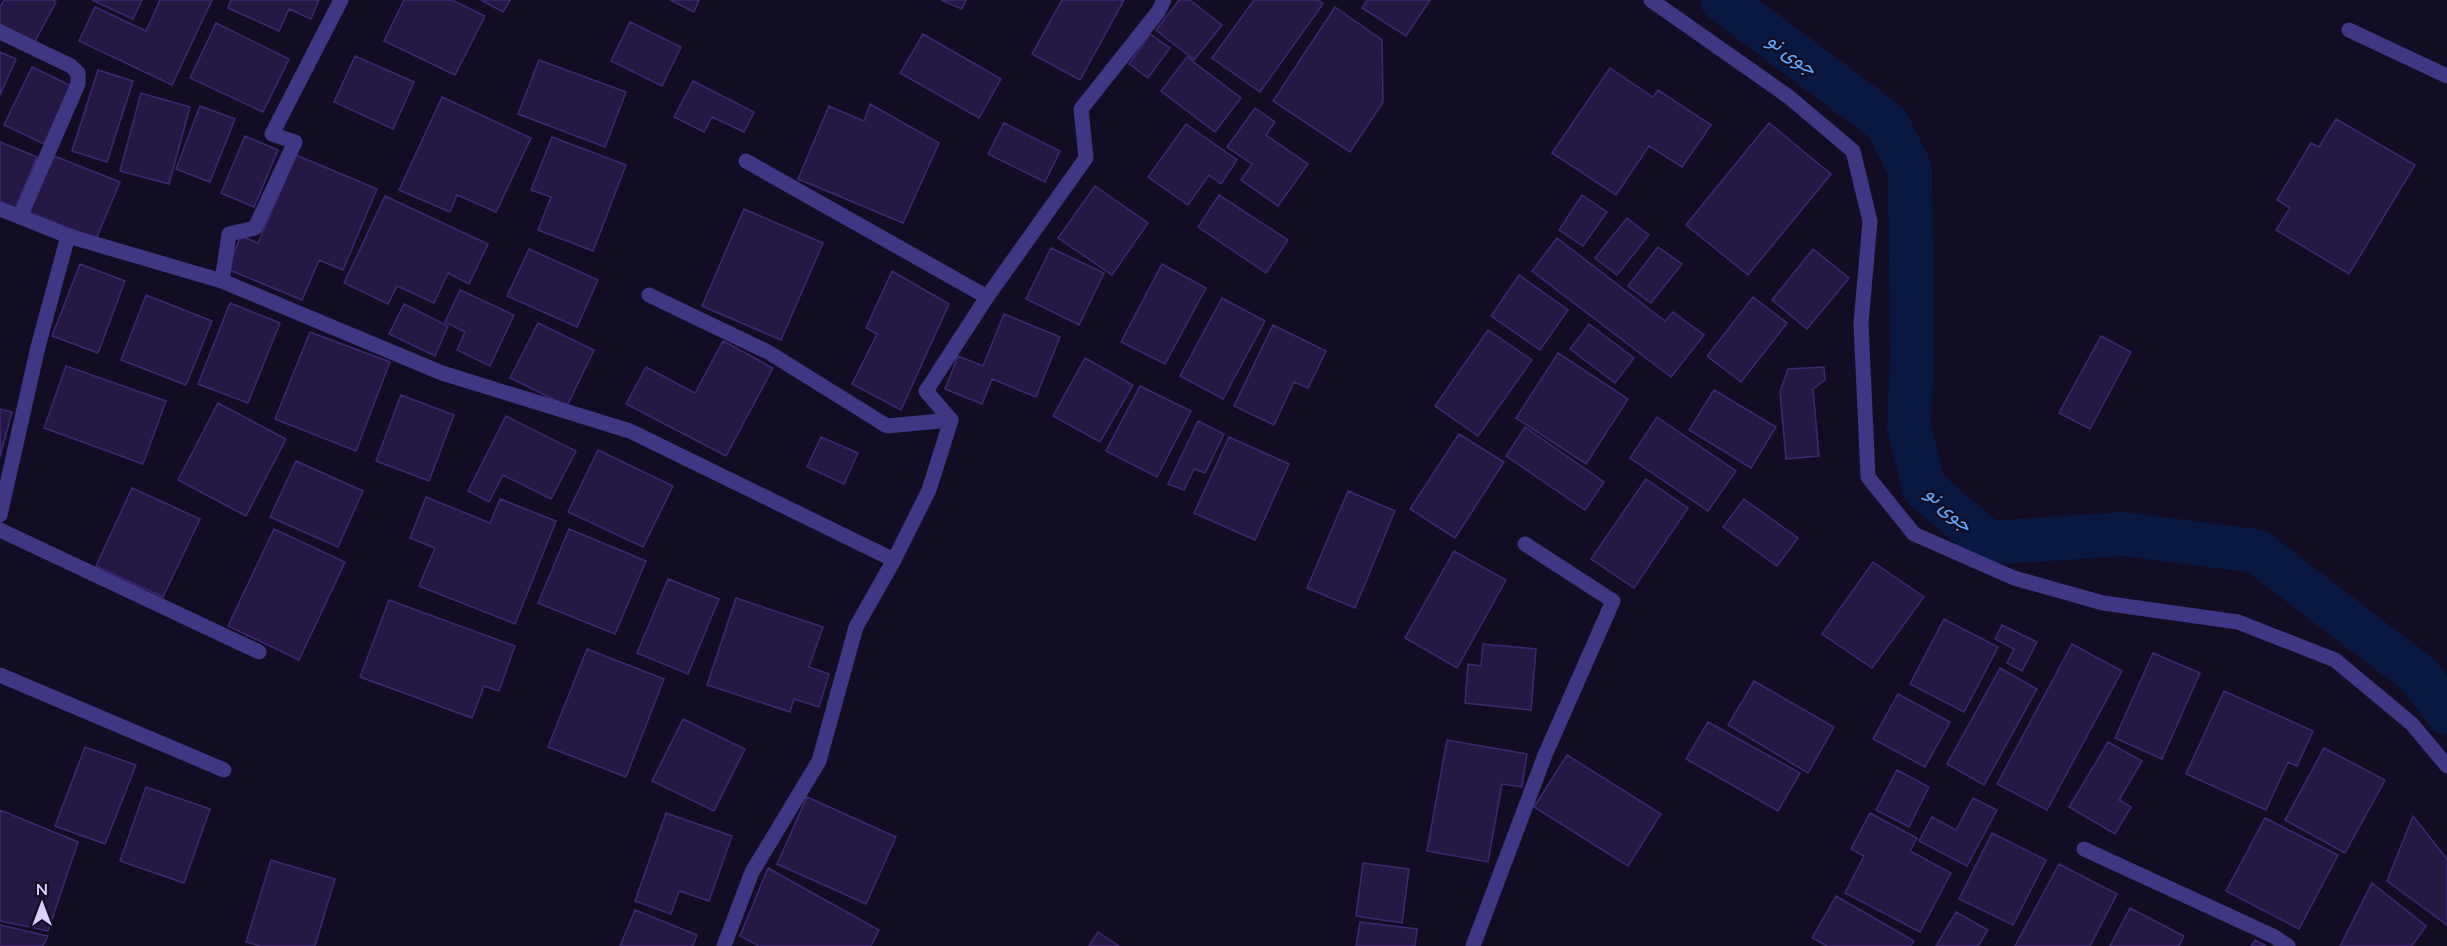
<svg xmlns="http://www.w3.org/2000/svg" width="2447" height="946" viewBox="0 0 2447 946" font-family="Lato,Vazirmatn,sans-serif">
	<rect width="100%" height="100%" fill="#120d23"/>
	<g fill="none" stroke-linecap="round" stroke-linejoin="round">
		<path stroke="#081841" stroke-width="44" d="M 1722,0 L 1887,123 L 1910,169 L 1912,358 L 1909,427 L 1924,488 L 1989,543 L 2123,534 L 2256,551 L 2419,675 L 2447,713"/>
	</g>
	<path fill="#251845" stroke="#3d2972" stroke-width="1.5" d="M 4,0 L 53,0 L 56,2 L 34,43 L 0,24 L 0,7 Z
		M 92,0 L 142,0 L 133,19 Z
		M 160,0 L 212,0 L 172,85 L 79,41 L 95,7 L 146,31 Z
		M 231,0 L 319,0 L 311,19 L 289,9 L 279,31 L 228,8 Z
		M 404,0 L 452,0 L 485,16 L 455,75 L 384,41 Z
		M 481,0 L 510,0 L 503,12 Z
		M 670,0 L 699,0 L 694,12 Z
		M 941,0 L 966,0 L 962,9 Z
		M 1062,0 L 1124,0 L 1080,80 L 1032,54 Z
		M 1179,0 L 1190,0 L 1222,25 L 1194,60 L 1156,30 Z
		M 1254,0 L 1318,0 L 1323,4 L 1260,92 L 1212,58 Z
		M 1367,0 L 1430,0 L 1406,36 L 1362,8 Z
		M 1335,7 L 1382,40 L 1383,102 L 1350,152 L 1273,101 Z
		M 630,22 L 681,47 L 662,86 L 611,61 Z
		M 216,23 L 289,59 L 263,112 L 190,78 Z
		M 923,34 L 1001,79 L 979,118 L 900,73 Z
		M 1150,34 L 1170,48 L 1148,78 L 1129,64 Z
		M 0,52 L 16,59 L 0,95 Z
		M 355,56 L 414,82 L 393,129 L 334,102 Z
		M 1187,57 L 1241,98 L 1215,132 L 1161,91 Z
		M 539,60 L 626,92 L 605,147 L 518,114 Z
		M 32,67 L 72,86 L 44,144 L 4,125 Z
		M 1610,68 L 1653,97 L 1658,90 L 1711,125 L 1682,167 L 1649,146 L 1616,195 L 1552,153 Z
		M 98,70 L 133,81 L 107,162 L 72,151 Z
		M 693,81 L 754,112 L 744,132 L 712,117 L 704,132 L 674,117 Z
		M 141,93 L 190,107 L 169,184 L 120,171 Z
		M 442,97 L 531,138 L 496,212 L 457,195 L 450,212 L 399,190 Z
		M 870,104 L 939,143 L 903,223 L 798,179 L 829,106 L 864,121 Z
		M 200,106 L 235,119 L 210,182 L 176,169 Z
		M 1255,108 L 1275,122 L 1266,135 L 1308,164 L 1278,206 L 1241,180 L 1252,164 L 1227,147 Z
		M 2336,119 L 2415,165 L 2349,274 L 2276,230 L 2290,208 L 2277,200 L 2311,143 L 2319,147 Z
		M 1004,123 L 1060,151 L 1045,182 L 988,154 Z
		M 1769,123 L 1831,174 L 1748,275 L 1686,225 Z
		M 1186,124 L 1237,160 L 1221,184 L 1209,175 L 1188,205 L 1148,177 Z
		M 245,136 L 278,150 L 254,207 L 221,193 Z
		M 552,137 L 626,165 L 593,251 L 538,230 L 551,197 L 531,190 Z
		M 0,142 L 37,157 L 13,214 L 0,208 Z
		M 49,154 L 120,182 L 96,239 L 26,211 Z
		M 296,155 L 377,189 L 343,270 L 319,260 L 302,300 L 227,269 L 241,236 L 258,243 Z
		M 1095,186 L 1148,223 L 1112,275 L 1058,238 Z
		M 1219,195 L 1288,240 L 1266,273 L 1198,227 Z
		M 1582,195 L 1607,212 L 1583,246 L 1559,230 Z
		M 385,196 L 488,244 L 469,284 L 448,273 L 434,303 L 397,286 L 388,304 L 344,283 Z
		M 744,209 L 823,243 L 781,340 L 702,306 Z
		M 1627,218 L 1649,235 L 1617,275 L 1595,258 Z
		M 1557,238 L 1665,321 L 1673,312 L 1704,335 L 1671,377 L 1532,271 Z
		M 1658,247 L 1682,264 L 1651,303 L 1628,286 Z
		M 1051,248 L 1104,273 L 1079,325 L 1026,299 Z
		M 529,249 L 598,280 L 577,327 L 507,296 Z
		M 1813,249 L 1849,278 L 1807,329 L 1772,300 Z
		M 80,264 L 125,281 L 98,353 L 52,336 Z
		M 1162,264 L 1206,288 L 1165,364 L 1121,342 Z
		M 892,271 L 949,304 L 901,410 L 852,384 L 877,334 L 866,328 Z
		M 1519,275 L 1568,310 L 1540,350 L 1491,316 Z
		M 460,290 L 514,315 L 490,366 L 457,350 L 465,332 L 445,322 Z
		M 146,295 L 212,321 L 186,385 L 121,360 Z
		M 1753,297 L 1787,323 L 1741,382 L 1707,356 Z
		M 1222,298 L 1265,321 L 1223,399 L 1180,376 Z
		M 230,303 L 280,323 L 248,403 L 198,384 Z
		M 404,304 L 448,326 L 435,356 L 389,334 Z
		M 1004,314 L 1060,337 L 1036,397 L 992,379 L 982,404 L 945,389 L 958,356 L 983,366 Z
		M 538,323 L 594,350 L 567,406 L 510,378 Z
		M 1589,324 L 1634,358 L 1615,383 L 1570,349 Z
		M 1273,325 L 1326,351 L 1308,388 L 1294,382 L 1274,425 L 1234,406 Z
		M 1488,330 L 1532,360 L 1478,436 L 1435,406 Z
		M 310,332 L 390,362 L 356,451 L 275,419 Z
		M 2101,336 L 2131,352 L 2090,429 L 2059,413 Z
		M 723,341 L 773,368 L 726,456 L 626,404 L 646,367 L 695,393 Z
		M 1558,353 L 1628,399 L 1586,464 L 1516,418 Z
		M 1085,358 L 1133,385 L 1100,442 L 1053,416 Z
		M 66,366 L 166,401 L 143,464 L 44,428 Z
		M 1824,367 L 1825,380 L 1813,389 L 1819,456 L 1786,459 L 1780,392 L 1788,369 Z
		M 1140,386 L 1191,411 L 1157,477 L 1106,451 Z
		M 1714,390 L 1776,427 L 1751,468 L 1689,430 Z
		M 401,395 L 454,415 L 429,481 L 376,461 Z
		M 218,403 L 286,439 L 246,516 L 178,480 Z
		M 0,409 L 12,412 L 0,457 Z
		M 506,416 L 576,451 L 551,499 L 503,475 L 489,502 L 468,491 Z
		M 1657,417 L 1736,471 L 1708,511 L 1630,458 Z
		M 1198,421 L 1224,434 L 1205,473 L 1194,469 L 1184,490 L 1168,484 Z
		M 1525,427 L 1604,482 L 1585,510 L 1506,456 Z
		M 1459,434 L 1504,462 L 1455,538 L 1410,509 Z
		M 821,437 L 858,453 L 844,484 L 807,467 Z
		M 1229,437 L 1289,464 L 1255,540 L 1194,513 Z
		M 598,450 L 673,486 L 643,547 L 568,512 Z
		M 296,461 L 363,491 L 338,547 L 270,517 Z
		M 1646,479 L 1688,508 L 1634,588 L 1591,559 Z
		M 132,488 L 200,519 L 163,597 L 96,566 Z
		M 1348,491 L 1395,511 L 1355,608 L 1307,588 Z
		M 426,497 L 490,523 L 500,499 L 556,521 L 515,624 L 419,586 L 435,548 L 410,538 Z
		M 1744,499 L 1798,538 L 1777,566 L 1723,527 Z
		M 274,529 L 345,562 L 299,660 L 228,626 Z
		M 569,529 L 646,561 L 615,634 L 538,603 Z
		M 1454,551 L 1506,580 L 1457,668 L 1405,638 Z
		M 1873,562 L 1924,597 L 1872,668 L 1822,634 Z
		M 668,579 L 719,599 L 688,674 L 637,653 Z
		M 736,598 L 823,627 L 809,667 L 829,674 L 819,707 L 794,699 L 790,712 L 707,685 Z
		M 389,600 L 515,646 L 499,691 L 484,686 L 472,718 L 360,677 Z
		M 1944,619 L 1998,647 L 1964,712 L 1910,684 Z
		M 2002,625 L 2037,642 L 2022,671 L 2007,663 L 2014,649 L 1995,639 Z
		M 1483,644 L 1536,649 L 1531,710 L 1465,703 L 1468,664 L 1481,666 Z
		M 2072,644 L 2122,671 L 2047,810 L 1997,784 Z
		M 587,649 L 664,679 L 626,777 L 548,747 Z
		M 2153,653 L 2200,673 L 2162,759 L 2115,738 Z
		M 2000,668 L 2037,689 L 1984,785 L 1947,764 Z
		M 1754,681 L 1834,727 L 1808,773 L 1728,725 Z
		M 2224,691 L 2313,731 L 2297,766 L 2288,762 L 2266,810 L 2186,774 Z
		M 1898,694 L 1950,722 L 1925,767 L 1873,739 Z
		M 683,719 L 745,749 L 714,811 L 652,781 Z
		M 1708,722 L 1800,773 L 1778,811 L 1686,759 Z
		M 1447,740 L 1527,754 L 1522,787 L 1502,784 L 1488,862 L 1427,851 Z
		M 2108,742 L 2142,761 L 2119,800 L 2131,807 L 2115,834 L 2069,807 Z
		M 85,747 L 136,765 L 105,844 L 55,826 Z
		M 2324,748 L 2385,780 L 2345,853 L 2285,820 Z
		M 1567,755 L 1661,814 L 1628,866 L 1534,807 Z
		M 1897,770 L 1929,787 L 1909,827 L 1876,810 Z
		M 146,787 L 210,809 L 184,883 L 120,861 Z
		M 807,797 L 896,837 L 866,904 L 777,864 Z
		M 1973,798 L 1997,810 L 1967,866 L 1919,841 L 1932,817 L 1956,830 Z
		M 0,810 L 78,842 L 48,931 L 0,921 Z
		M 666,813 L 732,836 L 709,901 L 679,891 L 671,914 L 635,901 Z
		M 1870,813 L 1917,838 L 1910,851 L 1951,873 L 1920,932 L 1845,893 L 1864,856 L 1851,849 Z
		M 2413,816 L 2447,859 L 2447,925 L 2387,881 Z
		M 2265,818 L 2338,855 L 2299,929 L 2226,891 Z
		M 1992,833 L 2046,860 L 2013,925 L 1959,899 Z
		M 271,860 L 335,879 L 315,946 L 261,946 L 246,942 Z
		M 1363,863 L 1409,869 L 1402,923 L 1356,916 Z
		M 2059,864 L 2117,894 L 2090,946 L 2015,946 Z
		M 768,868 L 879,930 L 871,946 L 759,946 L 740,936 Z
		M 2372,883 L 2426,926 L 2412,946 L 2340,946 Z
		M 1836,896 L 1914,941 L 1911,946 L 1827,946 L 1812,938 Z
		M 2130,908 L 2184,936 L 2179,946 L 2110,946 Z
		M 635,910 L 697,935 L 693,946 L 620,946 Z
		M 1956,912 L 1988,930 L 1978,946 L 1936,946 Z
		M 1360,922 L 1417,929 L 1415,946 L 1356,946 Z
		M 0,925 L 48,936 L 43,946 L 0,946 Z
		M 1098,932 L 1119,946 L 1089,946 Z
		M 2255,940 L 2266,946 L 2251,946 Z"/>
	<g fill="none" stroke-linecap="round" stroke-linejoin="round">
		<path stroke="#3f3684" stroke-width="15" d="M 2349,30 L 2447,76
			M 746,161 L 987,297
			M 222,281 L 229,234 L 255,228 L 295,142 L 272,134 L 341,0
			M 649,295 L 768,352 L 887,426 L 951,420
			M 724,946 L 752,872 L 819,761 L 856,627 L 894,560
			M 1473,946 L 1545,755 L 1613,601 L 1525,544"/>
		<path stroke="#3f3684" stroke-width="15" d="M 1651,0 L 1789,97 L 1853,151 L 1870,221 L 1861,323 L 1868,477 L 1914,534 L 2014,578 L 2103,603 L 2238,622 L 2335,660 L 2412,724 L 2447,766
			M 0,32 L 71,66 L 78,73 L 78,84 L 20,217
			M 0,209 L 68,236
			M 0,515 L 38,347 L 68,236 L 222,281 L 442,373 L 630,431 L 894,560 L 929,490 L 951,420 L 926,391 L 987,297 L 1086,158 L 1081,109 L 1158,12 L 1164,0
			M 0,530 L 259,652
			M 0,675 L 224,770
			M 2084,849 L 2273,936 L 2288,946"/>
	</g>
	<g text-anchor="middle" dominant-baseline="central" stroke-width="4.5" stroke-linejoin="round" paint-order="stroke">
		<g font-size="20" font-style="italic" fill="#5da7ff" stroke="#120d23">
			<text transform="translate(1793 53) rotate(37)">جوی نو</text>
			<text transform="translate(1950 508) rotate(43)">جوی نو</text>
		</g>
	</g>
	<g transform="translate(42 904)" stroke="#120d23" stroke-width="4.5" paint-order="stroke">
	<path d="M0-4.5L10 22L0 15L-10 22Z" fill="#d8cfff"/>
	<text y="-9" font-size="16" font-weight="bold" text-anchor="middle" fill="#d8cfff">N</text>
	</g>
</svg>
